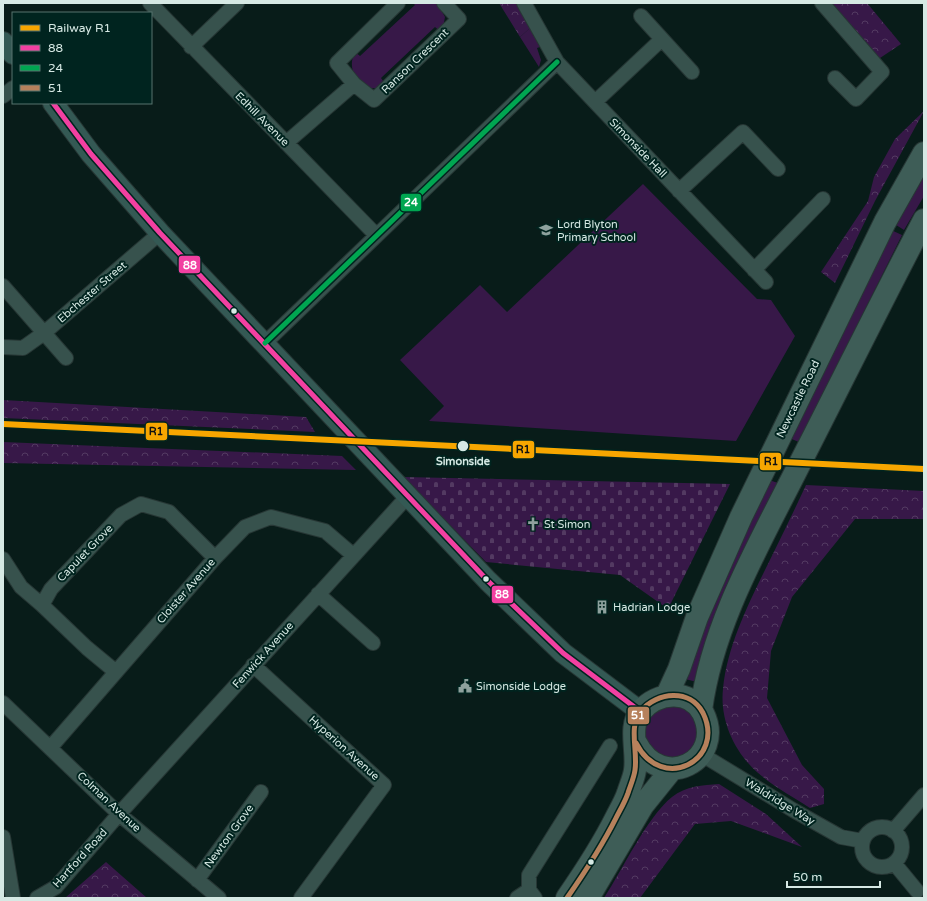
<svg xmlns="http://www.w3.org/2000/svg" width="927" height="901" viewBox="0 0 927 901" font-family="'Varela Round',sans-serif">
	<defs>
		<pattern id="forest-crowns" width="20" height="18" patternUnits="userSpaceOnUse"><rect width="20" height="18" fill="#371848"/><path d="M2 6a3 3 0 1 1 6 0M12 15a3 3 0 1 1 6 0" fill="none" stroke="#533a62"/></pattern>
		<pattern id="cemetery-stones" width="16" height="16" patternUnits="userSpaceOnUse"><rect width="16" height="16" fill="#371848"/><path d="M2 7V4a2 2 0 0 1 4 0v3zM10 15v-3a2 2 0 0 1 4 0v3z" fill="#533a62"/></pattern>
	</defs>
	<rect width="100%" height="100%" fill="#081c19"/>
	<path fill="#371848" d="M 413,3 L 437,3 L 445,17 L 442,33 L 435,27 L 381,78 L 386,85 C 381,87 373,90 367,87 C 353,80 348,65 355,52 L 360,56 L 415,5 Z
		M 530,28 L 540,47 L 537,48 L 541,60 L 539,67 L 520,37 Z
		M 924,170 L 924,196 L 904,230 L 893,223 Z
		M 643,184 L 757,299 L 771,300 L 795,336 L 736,441 L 429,421 L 444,406 L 400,360 L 480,285 L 507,312 Z
		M 889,229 L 902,235 L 799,442 L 789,438 Z
		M 769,480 L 778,483 L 720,602 L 697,682 L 685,679 L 700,627 Z
		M 664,705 C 669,706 677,705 682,707 C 704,716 701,747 682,757 C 678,759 669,758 664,759 L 644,741 C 645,719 646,717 664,705 Z"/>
	<path fill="url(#forest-crowns)" d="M 499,3 L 519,3 L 530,28 L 520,37 Z
		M 822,3 L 867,3 L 901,44 L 874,62 Z
		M 924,111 L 875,201 L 835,283 L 821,272 L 868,201 L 874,177 L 895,139 Z
		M 3,400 L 306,417 L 315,432 L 3,418 Z
		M 3,442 L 342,456 L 356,470 L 3,463 Z
		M 806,485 L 924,491 L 924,519 L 855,519 L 792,597 L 771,651 L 767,698 L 802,765 L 824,789 L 824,804 L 810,808 C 790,795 765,782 749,764 C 731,744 720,716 723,689 C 727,647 747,607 765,570 C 779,542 793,513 806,485 Z
		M 719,784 L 766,814 L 802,847 L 731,821 L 695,824 L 640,898 L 604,898 C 623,869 647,817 672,797 C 686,786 703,785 719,784 Z
		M 106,862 L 147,898 L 65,898 Z"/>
	<path fill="url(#cemetery-stones)" d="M 403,477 L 730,484 L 668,609 L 620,575 L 486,562 Z"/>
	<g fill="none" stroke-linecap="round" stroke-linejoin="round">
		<g stroke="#273735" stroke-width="16">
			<path id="street" d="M 150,3 L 376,235
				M 398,3 L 337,63 L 354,84 L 374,100 L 459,19 L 444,3
				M 524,3 L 557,62 L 766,282
				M 822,3 L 882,72 L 856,99 L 835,78
				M 641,16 L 692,72
				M 191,47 L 237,3
				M 3,96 L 13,88
				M 595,102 L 662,39
				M 286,143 L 354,84
				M 679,191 L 743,132 L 778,169
				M 754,270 L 823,199
				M 3,286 L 66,358
				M 265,343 L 557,62
				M 3,347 L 23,348 L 44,333 L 160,233
				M 3,559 L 21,587 L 42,605
				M 318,594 L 373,643
				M 253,665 L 384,785 L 301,898
				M 116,672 L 87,648 L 42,605 L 51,589 L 121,515 L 141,504 L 169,512 L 215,558
				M 3,703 L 119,814 L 219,898
				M 50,748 L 215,558 L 245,527 L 271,517 L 325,531 L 353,555
				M 701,754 L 793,810 L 841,837 L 863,841
				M862 847a20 20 0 1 1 40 0a20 20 0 1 1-40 0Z
				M 893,831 L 924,795
				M 3,837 L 13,898
				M 894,863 L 917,891
				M 197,880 L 261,792
				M 37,898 L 56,887 L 119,814 L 407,497
				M 517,898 L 529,890
				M 535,898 L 529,890 L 529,875 L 610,746"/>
		</g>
		<g stroke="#273735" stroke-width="22">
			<path id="secondary" d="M 3,42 L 13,54
				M 53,103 L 91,154 L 160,233 L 488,581 L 563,653 L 641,712"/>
		</g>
		<g stroke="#273735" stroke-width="24">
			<path id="primary" d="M 667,695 L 679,669 L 697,617 L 741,517 L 885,222 L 924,153
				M 701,710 C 712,626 757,548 795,473 C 838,389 880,304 924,220
				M 567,898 C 585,872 602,846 616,818 C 620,810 625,802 628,793 C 630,786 634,778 635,770 C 638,751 628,726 641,711 C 657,692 690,688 703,713 C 726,760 662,794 636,743
				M 588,898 L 643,805 L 672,769"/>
		</g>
		<use href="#street" stroke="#37524d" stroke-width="14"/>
		<use href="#secondary" stroke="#345954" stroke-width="20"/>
		<use href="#primary" stroke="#3e5d57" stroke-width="22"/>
		<g stroke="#00241f" stroke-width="8">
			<path id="bus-1" d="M 53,103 L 91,154 L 160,233 L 488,581 L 563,653 L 641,712"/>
		</g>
		<g stroke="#00241f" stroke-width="8">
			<path id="bus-2" d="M 265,343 L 557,62"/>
		</g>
		<g stroke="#00241f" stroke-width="8">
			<path id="bus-3" d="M 567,898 C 585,872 602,846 616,818 C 620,810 625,802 628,793 C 630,786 634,778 635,770 C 638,751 628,726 641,711 C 657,692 690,688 703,713 C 726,760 662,794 636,743"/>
		</g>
		<use href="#bus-1" stroke="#f240a1" stroke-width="5"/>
		<use href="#bus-2" stroke="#00a651" stroke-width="5"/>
		<use href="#bus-3" stroke="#b6815c" stroke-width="5"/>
		<g stroke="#00241f" stroke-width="9">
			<path id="rail-1" d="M 3,424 L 924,469"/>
		</g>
		<use href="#rail-1" stroke="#f7a600" stroke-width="6"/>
	</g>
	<defs>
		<g id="school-bare" transform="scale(1.08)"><path d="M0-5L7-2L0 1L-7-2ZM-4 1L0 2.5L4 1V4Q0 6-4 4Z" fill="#8ea19d" stroke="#00241f" stroke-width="2.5" paint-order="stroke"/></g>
		<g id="church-bare" transform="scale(1.08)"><path d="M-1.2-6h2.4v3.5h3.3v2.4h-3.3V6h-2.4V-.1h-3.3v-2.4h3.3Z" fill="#8ea19d" stroke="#00241f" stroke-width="2.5" paint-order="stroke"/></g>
		<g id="building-bare" transform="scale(1.08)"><path d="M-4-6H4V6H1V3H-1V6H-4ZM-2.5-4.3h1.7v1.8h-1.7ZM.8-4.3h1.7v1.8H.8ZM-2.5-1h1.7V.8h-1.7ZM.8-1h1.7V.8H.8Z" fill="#8ea19d" stroke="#00241f" stroke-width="2.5" paint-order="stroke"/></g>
		<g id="civic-bare" transform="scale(1.08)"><path d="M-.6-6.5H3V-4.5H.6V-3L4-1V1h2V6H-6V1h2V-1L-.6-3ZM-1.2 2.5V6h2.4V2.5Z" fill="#8ea19d" stroke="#00241f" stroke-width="2.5" paint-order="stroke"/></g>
	</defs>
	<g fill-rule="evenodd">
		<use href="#school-bare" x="546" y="230"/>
		<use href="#church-bare" x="533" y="524"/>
		<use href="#building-bare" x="602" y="607"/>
		<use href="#civic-bare" x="465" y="686"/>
	</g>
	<g fill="#d6e9e4" stroke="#00241f" stroke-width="1.5">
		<circle cx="234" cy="311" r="3.5"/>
		<circle cx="463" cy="446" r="6"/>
		<circle cx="486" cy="579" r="3.5"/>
		<circle cx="591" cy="862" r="3.5"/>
	</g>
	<g text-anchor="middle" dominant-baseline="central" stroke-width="4" stroke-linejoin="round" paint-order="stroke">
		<g font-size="11" fill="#d6e9e4" stroke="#00241f">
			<text transform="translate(415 61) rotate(-44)">Ranson Crescent</text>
			<text transform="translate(262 119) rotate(45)">Edhill Avenue</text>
			<text transform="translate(638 148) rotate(46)">Simonside Hall</text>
			<text transform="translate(92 292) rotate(-41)">Ebchester Street</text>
			<text transform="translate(798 399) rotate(-64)">Newcastle Road</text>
			<text transform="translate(85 553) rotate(-46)">Capulet Grove</text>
			<text transform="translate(186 591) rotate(-49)">Cloister Avenue</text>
			<text transform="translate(263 655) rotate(-48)">Fenwick Avenue</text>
			<text transform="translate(344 748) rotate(42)">Hyperion Avenue</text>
			<text transform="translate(109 802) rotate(43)">Colman Avenue</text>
			<text transform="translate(780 802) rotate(31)">Waldridge Way</text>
			<text transform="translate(229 836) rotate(-54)">Newton Grove</text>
			<text transform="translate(80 858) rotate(-48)">Hartford Road</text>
		</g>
		<g font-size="11" fill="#d6e9e4" stroke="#00241f" text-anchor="start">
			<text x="557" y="224">Lord Blyton<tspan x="557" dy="13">Primary School</tspan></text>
			<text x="544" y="524">St Simon</text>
			<text x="613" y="607">Hadrian Lodge</text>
			<text x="476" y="686">Simonside Lodge</text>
		</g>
		<g font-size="11" font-weight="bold" fill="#d6e9e4" stroke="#00241f">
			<text x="463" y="461">Simonside</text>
		</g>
	</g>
	<g stroke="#00241f" stroke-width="1.5">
		<rect x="400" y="193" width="22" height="19" rx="4" fill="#00a651"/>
		<rect x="178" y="255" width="23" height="19" rx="4" fill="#f240a1"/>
		<rect x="145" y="422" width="23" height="19" rx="4" fill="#f7a600"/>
		<rect x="512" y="440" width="23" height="19" rx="4" fill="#f7a600"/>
		<rect x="759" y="452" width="23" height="19" rx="4" fill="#f7a600"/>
		<rect x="491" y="585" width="23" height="19" rx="4" fill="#f240a1"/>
		<rect x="627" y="706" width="23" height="19" rx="4" fill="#b6815c"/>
	</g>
	<g font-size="11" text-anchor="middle" font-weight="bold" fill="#fff">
		<text x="411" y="206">24</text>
		<text x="190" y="269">88</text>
		<text x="502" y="598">88</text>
		<text x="638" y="719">51</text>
	</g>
	<g font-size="11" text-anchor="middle" font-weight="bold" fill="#111">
		<text x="156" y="435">R1</text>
		<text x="523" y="453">R1</text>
		<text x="771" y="465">R1</text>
	</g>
	<rect width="927" height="901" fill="none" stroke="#d6e9e4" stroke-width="8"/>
	<rect x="12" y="12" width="140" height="92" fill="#00241f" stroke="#56736e"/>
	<rect x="20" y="25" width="20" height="6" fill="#f7a600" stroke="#56736e"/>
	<text x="48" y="32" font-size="12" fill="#d6e9e4">Railway R1</text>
	<rect x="20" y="45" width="20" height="6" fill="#f240a1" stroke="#56736e"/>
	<text x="48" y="52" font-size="12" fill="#d6e9e4">88</text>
	<rect x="20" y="65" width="20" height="6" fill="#00a651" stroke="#56736e"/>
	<text x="48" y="72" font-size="12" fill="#d6e9e4">24</text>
	<rect x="20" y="85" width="20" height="6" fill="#b6815c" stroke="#56736e"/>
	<text x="48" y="92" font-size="12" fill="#d6e9e4">51</text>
	<path d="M787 881v6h93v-6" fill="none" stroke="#d6e9e4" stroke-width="2"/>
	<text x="793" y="881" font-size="12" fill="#d6e9e4" stroke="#00241f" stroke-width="3" paint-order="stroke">50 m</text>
</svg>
